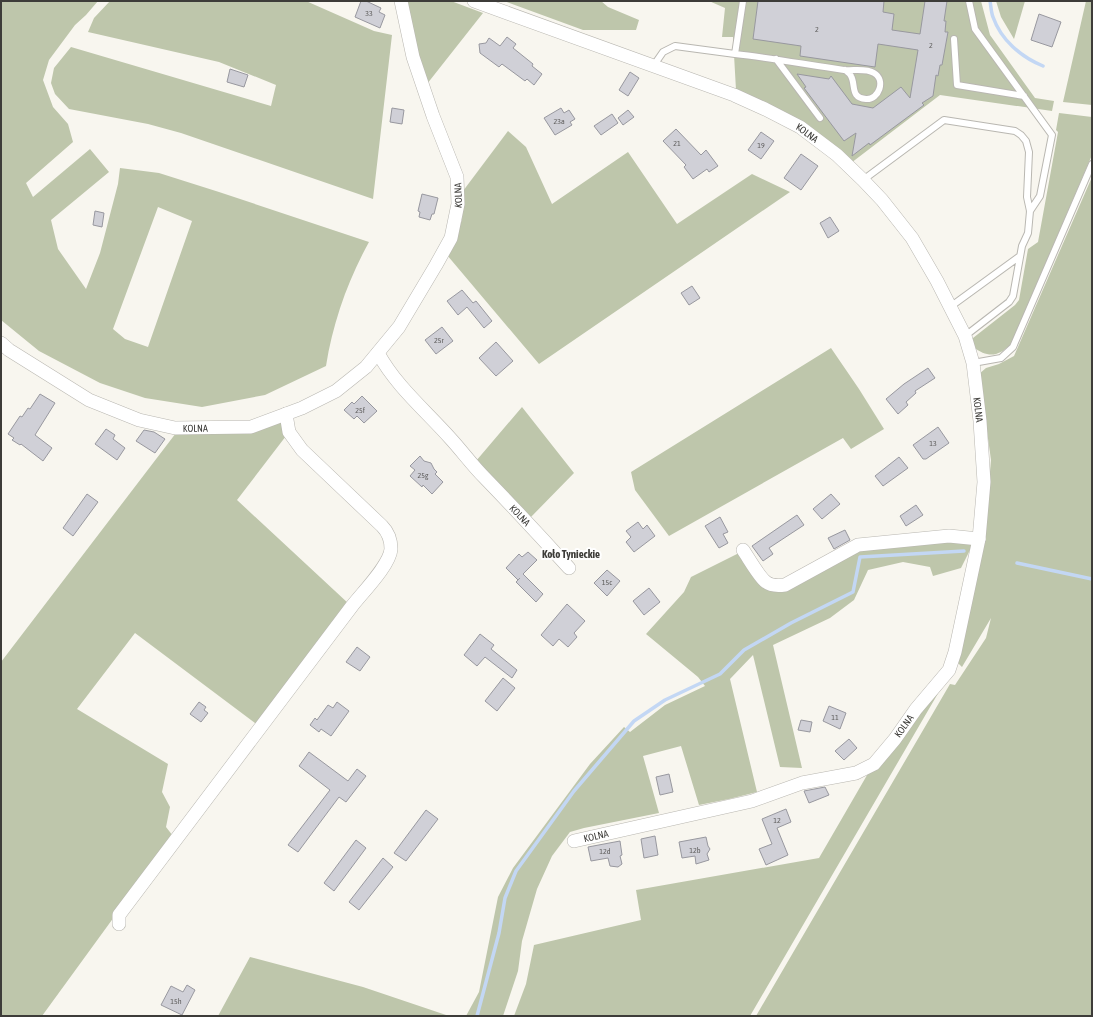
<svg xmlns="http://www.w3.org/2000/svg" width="1093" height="1017" viewBox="0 0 1093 1017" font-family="'Asap Condensed',sans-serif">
	<rect width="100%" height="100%" fill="#f8f6ef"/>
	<path fill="#bec6ab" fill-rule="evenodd" d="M 1,1 L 98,1 L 86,15 L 75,25 L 49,60 L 43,80 L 53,107 L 68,124 L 73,142 L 26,183 L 33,197 L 90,149 L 109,172 L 51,220 L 58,249 L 86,289 L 100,253 L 118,184 L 120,168 L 159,173 L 219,192 L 369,242 C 348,280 333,322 326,366 L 265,395 L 202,407 L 145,398 L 100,383 L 39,351 L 1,320 ZM 158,207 L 192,221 L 148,347 L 125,339 L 113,329 Z
		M 110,1 L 306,1 L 374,31 L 392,35 L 373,199 L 181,133 L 148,124 L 69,109 L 55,94 L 51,83 L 54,68 L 71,47 L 271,106 L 276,85 L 219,62 L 88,32 L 94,18 Z
		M 406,1 L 451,1 L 483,13 L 427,84 L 414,42 Z
		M 504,1 L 601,1 L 608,7 L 639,20 L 636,30 L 583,30 Z
		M 709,1 L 981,1 L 990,35 L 1035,98 L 1054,101 L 1052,111 L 940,95 L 851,163 L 736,90 L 733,37 L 722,37 L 725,8 Z
		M 996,1 L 1025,1 L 1014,39 L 1001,17 Z
		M 1086,1 L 1092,1 L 1092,105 L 1063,102 Z
		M 1059,113 L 1092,117 L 1092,155 L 1011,344 C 998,357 988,358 973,347 L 973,338 L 1015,305 L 1019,300 L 1028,249 L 1038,242 L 1058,132 L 1056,130 Z
		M 508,131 L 526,147 L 552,204 L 628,152 L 677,224 L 752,174 L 790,192 L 539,364 L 447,255 L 462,220 L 463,191 Z
		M 1092,177 L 1092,1016 L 756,1016 L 950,684 L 955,685 L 986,638 L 991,618 L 962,667 L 955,660 L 985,531 L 991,460 L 979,374 L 986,368 L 999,364 L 1014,356 Z
		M 831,348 L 859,389 L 884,429 L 851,449 L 843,438 L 669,536 L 635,490 L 631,472 Z
		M 522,407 L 574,473 L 530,518 L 476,461 Z
		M 282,422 L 286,436 L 237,500 L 349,604 L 259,726 L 135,633 L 77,709 L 168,764 L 162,792 L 170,807 L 166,827 L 173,836 L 42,1016 L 1,1016 L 1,662 L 176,433 Z
		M 944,539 L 973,544 L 961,568 L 933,576 L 930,567 L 903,562 L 868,570 L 854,600 L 830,618 L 773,645 L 802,768 L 780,767 L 753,655 L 730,679 L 757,792 L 729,799 L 699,805 L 681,746 L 643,756 L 659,813 L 584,828 L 570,832 L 552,856 L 537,889 L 522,941 L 518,971 L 503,1016 L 466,1016 L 479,992 L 498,897 L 513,868 L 590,764 L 624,727 L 630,732 L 665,705 L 705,686 L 698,677 L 646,634 L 684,592 L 691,577 L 739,553 L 765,587 L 859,549 Z
		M 947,678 L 750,1016 L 514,1016 L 526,984 L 534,945 L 641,920 L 636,890 L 819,858 L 870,770 Z
		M 250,957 L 363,987 L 449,1016 L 218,1016 Z"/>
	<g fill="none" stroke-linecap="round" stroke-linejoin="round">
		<path stroke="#c3d7f4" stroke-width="3.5" d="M 990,1 C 991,6 991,12 993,17 C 1001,40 1021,57 1043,66
			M 1017,563 L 1092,579
			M 477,1016 L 499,933 L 505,898 L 516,871 L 574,791 L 634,721 L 665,700 L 720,674 L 744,650 L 791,623 L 853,592 L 860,557 L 964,551"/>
	</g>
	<path fill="#d0d0d7" stroke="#98989f" d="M 361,1 L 366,1 L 381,8 L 379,12 L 385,15 L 380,28 L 355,17 Z
		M 758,1 L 884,1 L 883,12 L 894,14 L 892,30 L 920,34 L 925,1 L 947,1 L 944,21 L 946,21 L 945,32 L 948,32 L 942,65 L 940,65 L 938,76 L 936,75 L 933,96 L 922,103 L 924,105 L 870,145 L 869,143 L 852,156 L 856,133 L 844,141 L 804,88 L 806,87 L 797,74 L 829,79 L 831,76 L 852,104 L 873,108 L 901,87 L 910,98 L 918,50 L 878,44 L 875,67 L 800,56 L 801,46 L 753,39 Z
		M 1039,14 L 1061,22 L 1052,47 L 1031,40 Z
		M 507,37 L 516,44 L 513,48 L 533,64 L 532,66 L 542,74 L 534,85 L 527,79 L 525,81 L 502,64 L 499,67 L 480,53 L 479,44 L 486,43 L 489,38 L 500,46 Z
		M 230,69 L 248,75 L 244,87 L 227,82 Z
		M 630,72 L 639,78 L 628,96 L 619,90 Z
		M 392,108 L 404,110 L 402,124 L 390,122 Z
		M 561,108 L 564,113 L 569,110 L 575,119 L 570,122 L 572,125 L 555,135 L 544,118 Z
		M 628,110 L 634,117 L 623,125 L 618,118 Z
		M 612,114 L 618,123 L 601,135 L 594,126 Z
		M 676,129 L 701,155 L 706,150 L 718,166 L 709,172 L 707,169 L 693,179 L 684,167 L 686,165 L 663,141 Z
		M 761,132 L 774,141 L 761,159 L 748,150 Z
		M 801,154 L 818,166 L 801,190 L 784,178 Z
		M 422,194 L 438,198 L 434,214 L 432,214 L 430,220 L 419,217 L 420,212 L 418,211 Z
		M 95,211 L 104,213 L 102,227 L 93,225 Z
		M 830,217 L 839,231 L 828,238 L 820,223 Z
		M 692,286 L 700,298 L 689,305 L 681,293 Z
		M 462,290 L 473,303 L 476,301 L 492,321 L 484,328 L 467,307 L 458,315 L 447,301 Z
		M 442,327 L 453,341 L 436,354 L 425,340 Z
		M 496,342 L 513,361 L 496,376 L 479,358 Z
		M 928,368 L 935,378 L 915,391 L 916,393 L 906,402 L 908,405 L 898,414 L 886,399 L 904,384 Z
		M 40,394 L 55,403 L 35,435 L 52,448 L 43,461 L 21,444 L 20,445 L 12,440 L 14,438 L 8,434 L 20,416 L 22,417 L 28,408 L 30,409 Z
		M 362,396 L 377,411 L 364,423 L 357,416 L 354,419 L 344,410 L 352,402 L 354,404 Z
		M 938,427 L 949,443 L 926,459 L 923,459 L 913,445 Z
		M 106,429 L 115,435 L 113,439 L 125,448 L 117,460 L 95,444 Z
		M 144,430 L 154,432 L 165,439 L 155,453 L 136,441 Z
		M 420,456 L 424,461 L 431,463 L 434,469 L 437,472 L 435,474 L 443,482 L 432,494 L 423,485 L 422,487 L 410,476 L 415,470 L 410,466 Z
		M 899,457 L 908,468 L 883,486 L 875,476 Z
		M 87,494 L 98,502 L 73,536 L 63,528 Z
		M 831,494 L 840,504 L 822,519 L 813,509 Z
		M 916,505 L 923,515 L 906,526 L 900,516 Z
		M 797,515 L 804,525 L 769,548 L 773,554 L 763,561 L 752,546 Z
		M 720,517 L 728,532 L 723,534 L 728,543 L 719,548 L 705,526 Z
		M 638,522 L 643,529 L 647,525 L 655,536 L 634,552 L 626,542 L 631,537 L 626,531 Z
		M 845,530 L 850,540 L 834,549 L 828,538 Z
		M 528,552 L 537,560 L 523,574 L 543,594 L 536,602 L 516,582 L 520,578 L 518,580 L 506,568 L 519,554 L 522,557 Z
		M 607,570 L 620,581 L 607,596 L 594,583 Z
		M 649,588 L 660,602 L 644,615 L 633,601 Z
		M 567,604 L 585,621 L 574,633 L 577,637 L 568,647 L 559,639 L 553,646 L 541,635 Z
		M 480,634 L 494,645 L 491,649 L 517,670 L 512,678 L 485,657 L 477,666 L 464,655 Z
		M 357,647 L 370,657 L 360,671 L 346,662 Z
		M 503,678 L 515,688 L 497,711 L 485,701 Z
		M 199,702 L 206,707 L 204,710 L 208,713 L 201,722 L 190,714 Z
		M 337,702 L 349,711 L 331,736 L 321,729 L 319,732 L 310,725 L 315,718 L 317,720 L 328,705 L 333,708 Z
		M 829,706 L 846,713 L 840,729 L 823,721 Z
		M 801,720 L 812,722 L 810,732 L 798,730 Z
		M 849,739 L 857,748 L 844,760 L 835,751 Z
		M 309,752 L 348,781 L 357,769 L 366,776 L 346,802 L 339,797 L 298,852 L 288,845 L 330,790 L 299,766 Z
		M 669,774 L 673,792 L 660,795 L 656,777 Z
		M 825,787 L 829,795 L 809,803 L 804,791 Z
		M 786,809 L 791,822 L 777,828 L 788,855 L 766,865 L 759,849 L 772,844 L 762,819 Z
		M 426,810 L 438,819 L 406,861 L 394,853 Z
		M 655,836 L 658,855 L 644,858 L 641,839 Z
		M 706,837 L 708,846 L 710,849 L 707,854 L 709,860 L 696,864 L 695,856 L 682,858 L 679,842 Z
		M 356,840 L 366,848 L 334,891 L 324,883 Z
		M 620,841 L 622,855 L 620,856 L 622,864 L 618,867 L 610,866 L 608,858 L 591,861 L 588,847 Z
		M 383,858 L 393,867 L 359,910 L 349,902 Z
		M 187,985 L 195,990 L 182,1015 L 161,1005 L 171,986 L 183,992 Z"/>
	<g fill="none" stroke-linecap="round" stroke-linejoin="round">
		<g stroke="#b9b7b1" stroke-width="8">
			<path id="service" d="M 969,1 L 975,29 L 1052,135 L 1040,196 L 1030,211
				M 954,39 L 957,85 L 1024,96
				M 735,54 C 772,58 808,65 844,70 C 853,71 866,68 874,73 C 886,80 879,100 866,99 C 850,98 856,85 851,76 C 850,73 847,72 845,70
				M 776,59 L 820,118
				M 654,65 L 663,52 L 675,46 L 735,54 L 743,1
				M 863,180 L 944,120 L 1015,131 L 1021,135 L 1026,141 L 1029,152 L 1027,197 L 1030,211 L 1028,233 L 1022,246 L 1013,296 L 1009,302 L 965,336
				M 950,307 L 1020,256
				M 973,363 L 1001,358 L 1013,347 L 1092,164"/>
		</g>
		<g stroke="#b9b7b1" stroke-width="14">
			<g id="minor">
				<path id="s1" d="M 474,1 L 734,95 L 765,109 L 800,127 L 837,155 L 863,180 L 882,200 L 912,238 L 937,281 L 965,336 L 973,363 L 980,421 L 984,482 L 979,539 L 955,652 L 949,670 L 916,709 L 895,739 L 874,764 L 856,773 L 802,783 L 752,801 L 574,841"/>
				<path id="s2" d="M 1,343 L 9,350 L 89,400 L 139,420 L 175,428 L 251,427 L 302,408 L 336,391 L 366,367 L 399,327 L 436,265 L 451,238 L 458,204 L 457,177 L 433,116 L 413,57 L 401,1"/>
				<path id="s3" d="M 378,353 C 396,386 425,410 450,438 C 462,451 472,465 484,477 C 513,507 541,537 569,568"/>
				<path d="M 743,550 C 748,557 759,577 766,582 C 771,586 778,586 785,585 L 858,545 L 949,536 L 979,539"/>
				<path d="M 119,924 L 119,915 L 352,606 C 362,593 390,565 391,549 C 391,540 388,532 382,526 L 302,450 L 289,432 L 286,414"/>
			</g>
		</g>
		<use href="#service" stroke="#fff" stroke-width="6"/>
		<use href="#minor" stroke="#fff" stroke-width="13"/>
	</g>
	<g text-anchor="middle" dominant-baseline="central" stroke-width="4" stroke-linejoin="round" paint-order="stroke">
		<g font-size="8" fill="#626160">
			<text x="369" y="13">33</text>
			<text x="817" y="29">2</text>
			<text x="931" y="45">2</text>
			<text x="559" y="121">23a</text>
			<text x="677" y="143">21</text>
			<text x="761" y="145">19</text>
			<text x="439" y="340">25r</text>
			<text x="360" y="410">25f</text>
			<text x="933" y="443">13</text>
			<text x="423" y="475">25g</text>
			<text x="607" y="582">15c</text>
			<text x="835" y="717">11</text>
			<text x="777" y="820">12</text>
			<text x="695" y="850">12b</text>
			<text x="605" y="851">12d</text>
			<text x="176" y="1001">15h</text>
		</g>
		<g font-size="10" fill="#3d3c39" stroke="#fff">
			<text stroke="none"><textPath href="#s1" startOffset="359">KOLNA</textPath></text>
			<text stroke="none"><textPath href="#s2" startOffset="601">KOLNA</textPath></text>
			<text stroke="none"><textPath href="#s1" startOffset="695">KOLNA</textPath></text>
			<text stroke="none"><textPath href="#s2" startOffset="216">KOLNA</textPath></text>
			<text stroke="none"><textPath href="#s3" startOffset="216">KOLNA</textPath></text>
			<text transform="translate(904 726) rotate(-54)">KOLNA</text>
			<text transform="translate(596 836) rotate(-13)">KOLNA</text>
		</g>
		<g font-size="11" font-weight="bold" fill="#3d3c39" stroke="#fff">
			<text x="571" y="554">Koło Tynieckie</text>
		</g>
	</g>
	<rect width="1093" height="1017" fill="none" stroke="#3d3c39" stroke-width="4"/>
</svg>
